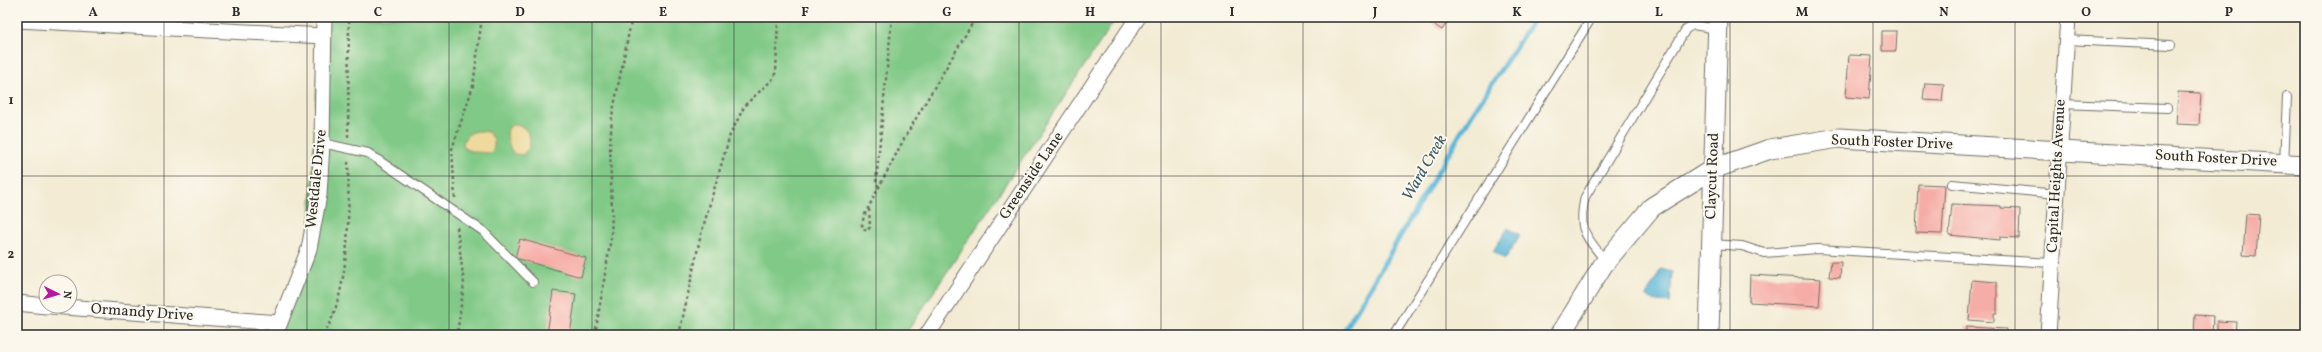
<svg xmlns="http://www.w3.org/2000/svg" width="2322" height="352" viewBox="0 0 2322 352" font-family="Vollkorn,serif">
	<rect width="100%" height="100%" fill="#fbf7ec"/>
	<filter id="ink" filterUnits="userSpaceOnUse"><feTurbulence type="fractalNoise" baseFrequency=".025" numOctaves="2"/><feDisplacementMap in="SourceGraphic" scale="8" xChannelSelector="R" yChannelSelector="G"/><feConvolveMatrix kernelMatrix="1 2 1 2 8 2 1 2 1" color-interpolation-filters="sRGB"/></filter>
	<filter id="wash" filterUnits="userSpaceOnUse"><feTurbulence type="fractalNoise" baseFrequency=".012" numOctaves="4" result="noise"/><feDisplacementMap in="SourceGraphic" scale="16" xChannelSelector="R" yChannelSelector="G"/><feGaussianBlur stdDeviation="0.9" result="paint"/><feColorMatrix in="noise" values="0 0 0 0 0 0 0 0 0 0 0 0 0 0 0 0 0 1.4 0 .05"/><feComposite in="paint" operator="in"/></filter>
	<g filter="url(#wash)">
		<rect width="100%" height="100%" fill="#f3ebd4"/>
		<path fill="#80c986" stroke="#567a58" d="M 320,17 L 1117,17 L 905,335 L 275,335 L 309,249 Z"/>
		<path fill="#eeda9e" stroke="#8c8264" d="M 512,125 C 525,124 533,135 529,148 L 522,155 L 514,154 C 508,146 506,137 508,128 Z
			M 479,131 L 488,132 L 494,139 L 494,148 L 491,153 L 474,152 L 465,149 L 463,144 C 465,135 470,132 479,131 Z"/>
		<path fill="#59b6d8" stroke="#427082" d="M 1508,228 L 1520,235 L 1505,259 L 1493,251 Z
			M 1661,269 L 1672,272 L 1670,303 L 1658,302 L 1646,296 Z"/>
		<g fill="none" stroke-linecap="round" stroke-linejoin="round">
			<path stroke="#59b6d8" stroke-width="5" d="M 1342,335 L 1469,119 L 1535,17"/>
		</g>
		<g id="blocks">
			<path fill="#f6ada7" d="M 1423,17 L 1445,17 L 1449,20 L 1442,30 Z
				M 1882,31 L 1897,31 L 1896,51 L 1882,51 Z
				M 1849,55 L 1872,56 L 1869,99 L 1846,97 Z
				M 1925,83 L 1944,84 L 1942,101 L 1923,100 Z
				M 2178,92 L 2201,93 L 2199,125 L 2176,124 Z
				M 1918,184 L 1945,185 L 1942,234 L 1916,233 Z
				M 1952,204 L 2001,206 L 2001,208 L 2020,209 L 2019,238 L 2000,237 L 2000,240 L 1949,235 Z
				M 2246,214 L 2259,215 L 2256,256 L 2243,255 Z
				M 520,239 L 586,258 L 581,277 L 515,258 Z
				M 1831,262 L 1841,262 L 1840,278 L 1829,277 Z
				M 1750,275 L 1821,279 L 1819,306 L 1749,302 Z
				M 1972,280 L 1997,282 L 1997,313 L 1994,313 L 1994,322 L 1969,320 Z
				M 553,291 L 576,294 L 570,335 L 547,335 Z
				M 2195,315 L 2213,316 L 2212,335 L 2194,335 Z
				M 2217,321 L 2236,322 L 2235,335 L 2217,335 Z
				M 1966,327 L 2006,329 L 2005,335 L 1966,335 Z"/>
		</g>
	</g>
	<g filter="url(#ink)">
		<use href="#blocks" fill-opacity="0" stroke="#716e66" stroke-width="1"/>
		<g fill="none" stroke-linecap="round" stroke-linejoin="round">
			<g stroke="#716e66" stroke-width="10">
				<path id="service" d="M 2066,40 L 2171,45
					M 2061,104 L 2167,108
					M 322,143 L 368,153 L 483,231 L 533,282
					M 2284,164 L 2287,97
					M 1952,184 L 2057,194
					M 1711,244 L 1742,246 L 1764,253 L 1818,249 L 2052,263
					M 1606,262 C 1586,235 1577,232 1585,197 L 1686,29 L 1693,25 L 1718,29
					M 1394,335 L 1592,17"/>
			</g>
			<g stroke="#716e66" stroke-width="17">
				<path id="minor" d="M 17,20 L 324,36
					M 17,303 L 46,306
					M 51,306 L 280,323
					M 275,335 L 309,249 L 319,195 L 322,143 L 324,17
					M 927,335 L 1138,17
					M 2048,335 L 2068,17"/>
			</g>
			<g stroke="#716e66" stroke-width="21">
				<path id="tertiary" d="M 1560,335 L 1603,265 L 1652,207 L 1713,169 L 1770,149 L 1839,138 L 2305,165
					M 1709,335 L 1718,17"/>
			</g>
			<path stroke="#716e66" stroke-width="2.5" stroke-dasharray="3 3" stroke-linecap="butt" d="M 348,137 L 349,17
				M 879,187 L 876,182 L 892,17
				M 455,198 L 452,149 L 473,86 L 482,17
				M 869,209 L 870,227 L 867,231 L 863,229 L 862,224 L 864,216 L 905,137 L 976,17
				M 457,227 L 464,284 L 457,335
				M 323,335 C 351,293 349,209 348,160
				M 595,335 L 611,238 L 612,212 L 610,147 L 612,116 L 632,17
				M 679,335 L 701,234 L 730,135 L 745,105 L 772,80 L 776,72 L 778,17"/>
			<use href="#service" stroke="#fff" stroke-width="8"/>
			<use href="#minor" stroke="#fff" stroke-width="15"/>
			<use href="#tertiary" stroke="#fff" stroke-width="19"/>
		</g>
	</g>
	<path fill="none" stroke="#2b2b2b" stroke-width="1" stroke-opacity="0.55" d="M 164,17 L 164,335M 307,17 L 307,335M 449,17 L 449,335M 592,17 L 592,335M 734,17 L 734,335M 876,17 L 876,335M 1019,17 L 1019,335M 1161,17 L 1161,335M 1303,17 L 1303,335M 1446,17 L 1446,335M 1588,17 L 1588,335M 1730,17 L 1730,335M 1873,17 L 1873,335M 2015,17 L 2015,335M 2158,17 L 2158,335M 17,176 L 2305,176"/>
	<g text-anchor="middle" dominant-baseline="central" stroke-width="4" stroke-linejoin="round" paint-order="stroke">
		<g font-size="15" fill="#2b2b2b" stroke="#fbf7ec">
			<text transform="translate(1892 143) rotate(2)">South Foster Drive</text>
			<text transform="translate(2216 159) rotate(3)">South Foster Drive</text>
			<text transform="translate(1032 176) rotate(-56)">Greenside Lane</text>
			<text transform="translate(1713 176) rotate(-88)">Claycut Road</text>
			<text transform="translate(2057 176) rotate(-87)">Capital Heights Avenue</text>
			<text transform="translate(317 179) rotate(-84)">Westdale Drive</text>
			<text transform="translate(142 313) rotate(4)">Ormandy Drive</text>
		</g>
		<g font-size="16" font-style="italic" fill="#3b5c68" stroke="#fbf7ec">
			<text transform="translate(1425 168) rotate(-60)">Ward Creek</text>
		</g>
	</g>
	<rect width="2322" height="352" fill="none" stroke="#fbf7ec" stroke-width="44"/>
	<g transform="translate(58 294) rotate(95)"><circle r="19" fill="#fbf7ec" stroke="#a8a59f"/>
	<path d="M0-3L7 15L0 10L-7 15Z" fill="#b5179e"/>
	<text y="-6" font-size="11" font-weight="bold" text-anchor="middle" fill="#2b2b2b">N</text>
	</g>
	<rect x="22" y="22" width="2278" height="308" fill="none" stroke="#2b2b2b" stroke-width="1.5"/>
	<g font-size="13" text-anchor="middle" font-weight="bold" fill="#2b2b2b">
		<text x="93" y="16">A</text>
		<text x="236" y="16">B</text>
		<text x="378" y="16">C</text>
		<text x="520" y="16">D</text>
		<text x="663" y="16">E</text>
		<text x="805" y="16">F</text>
		<text x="947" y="16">G</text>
		<text x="1090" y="16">H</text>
		<text x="1232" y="16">I</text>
		<text x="1375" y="16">J</text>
		<text x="1517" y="16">K</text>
		<text x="1659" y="16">L</text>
		<text x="1802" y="16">M</text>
		<text x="1944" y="16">N</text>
		<text x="2086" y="16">O</text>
		<text x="2229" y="16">P</text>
		<text x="11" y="104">1</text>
		<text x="11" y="258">2</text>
	</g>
</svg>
